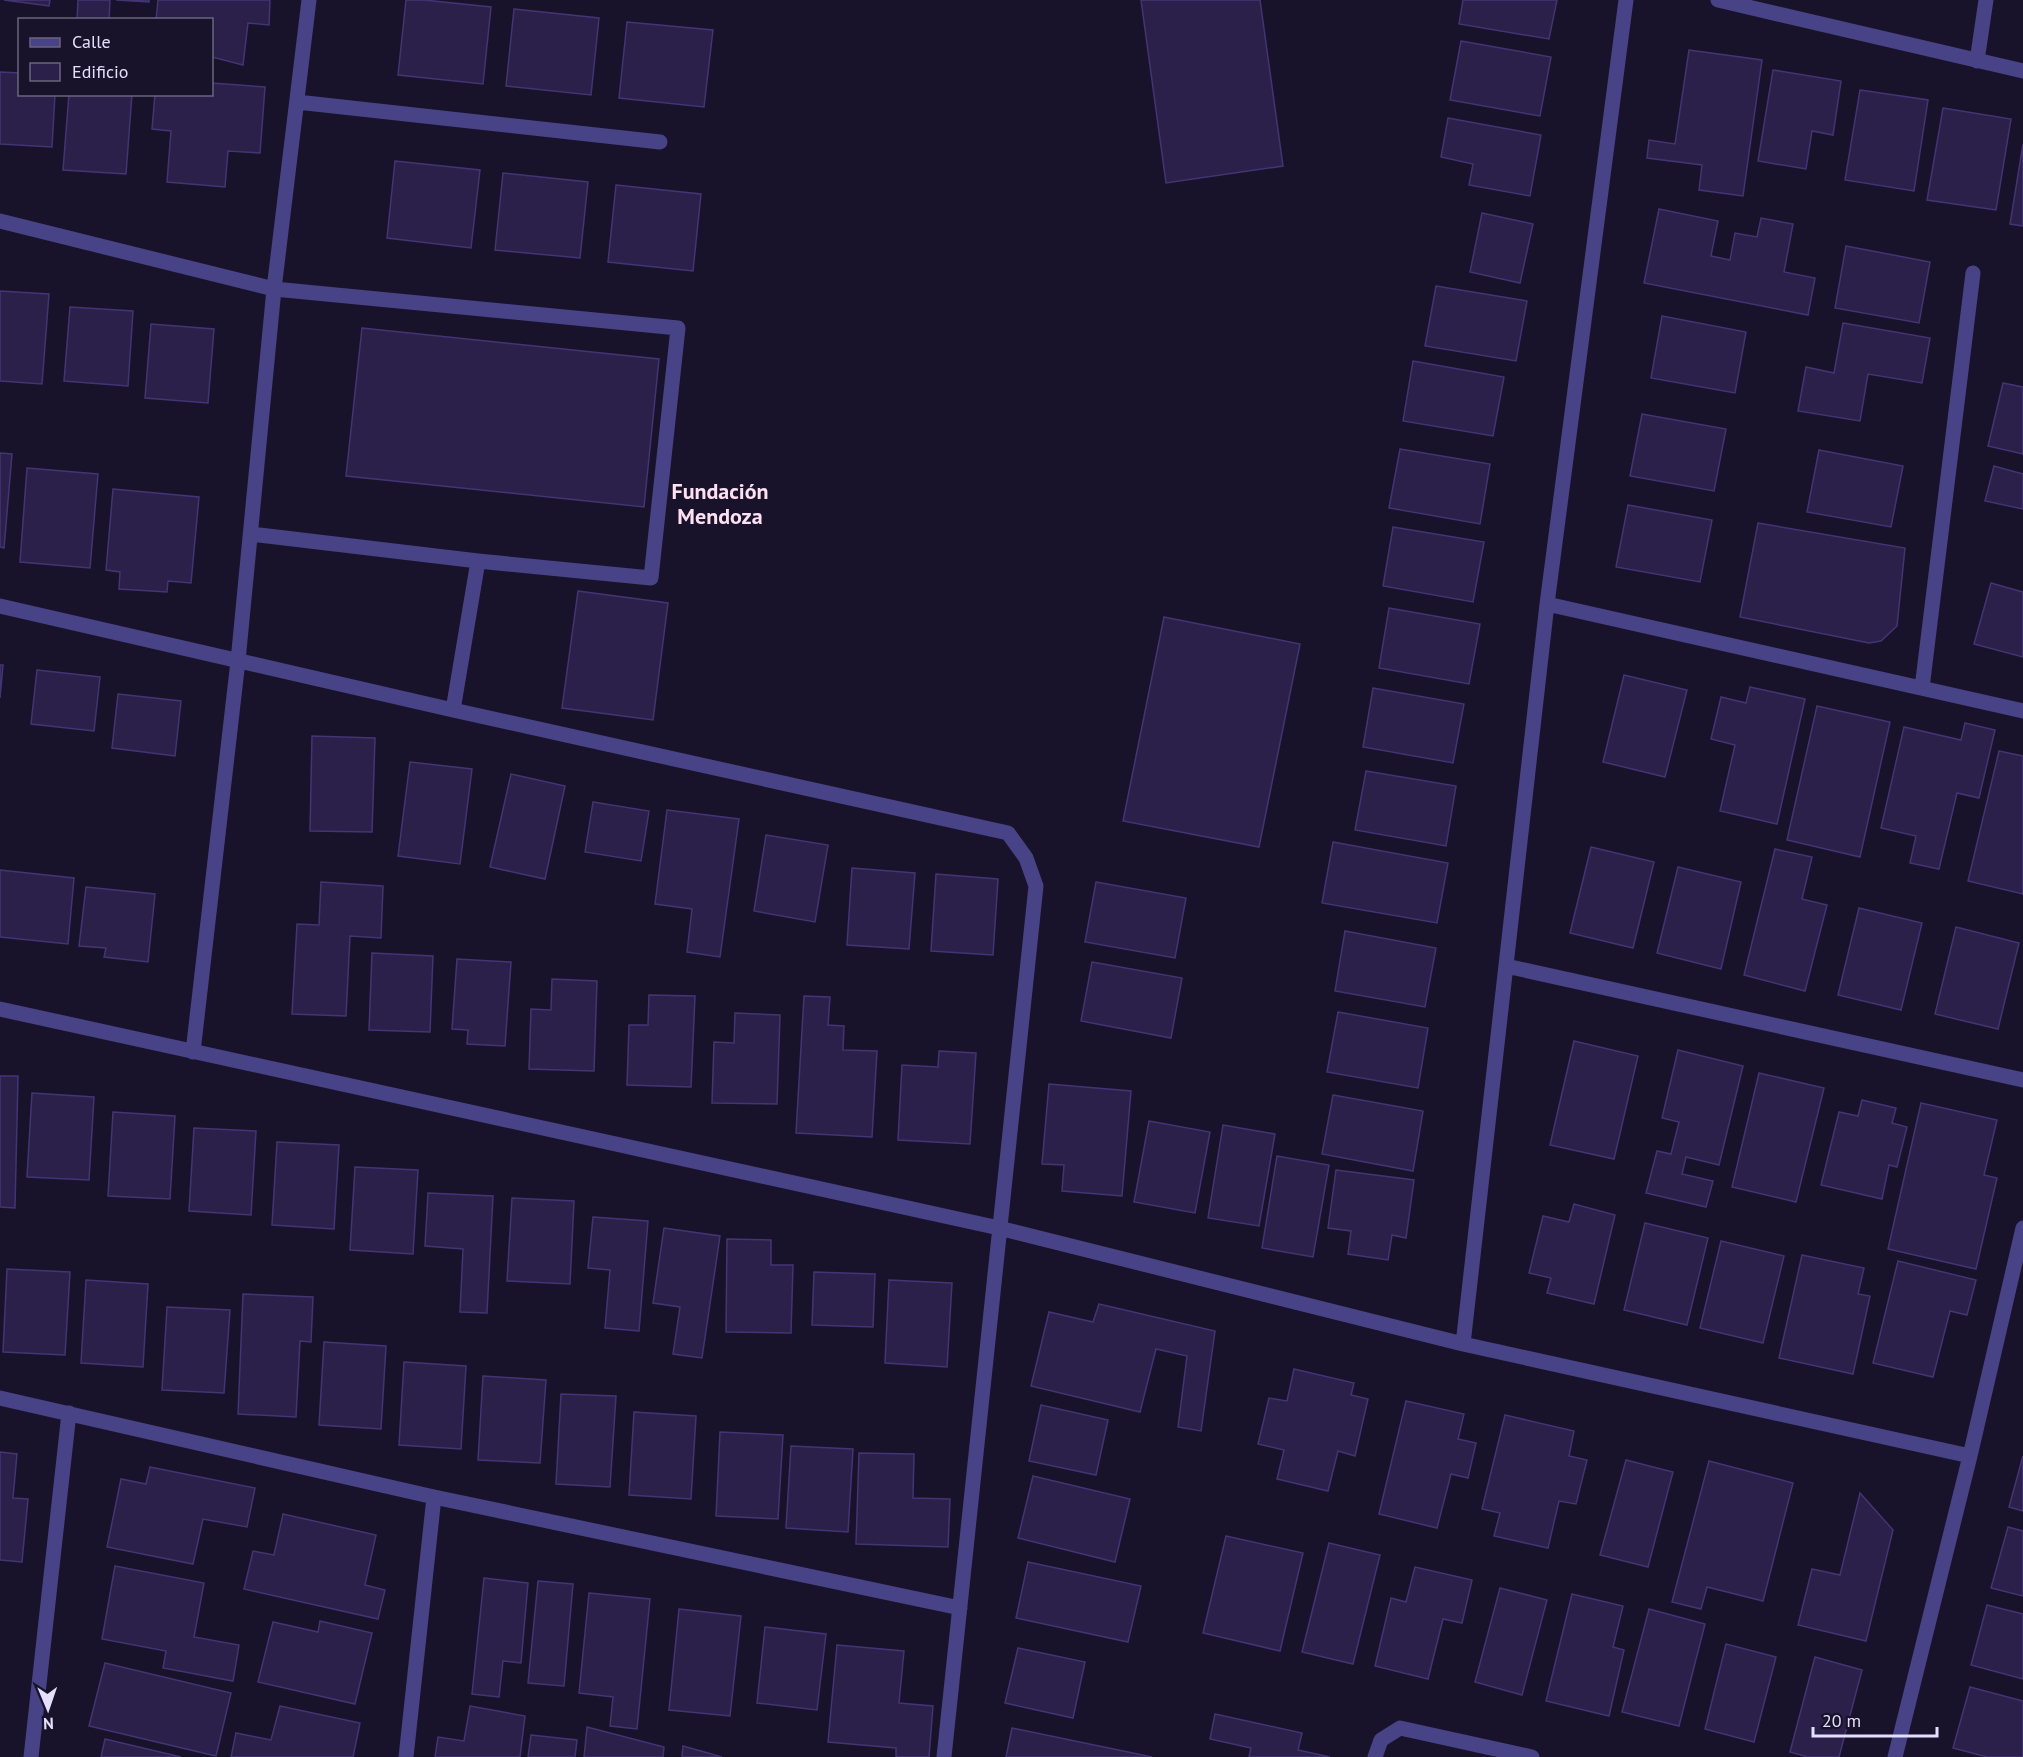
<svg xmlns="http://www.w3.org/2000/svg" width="2023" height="1757" viewBox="0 0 2023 1757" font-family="'PT Sans',sans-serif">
	<rect width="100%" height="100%" fill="#18132a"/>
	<path fill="#2b204a" stroke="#443474" stroke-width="1.5" d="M 4,0 L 50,0 L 49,6 Z
		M 78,0 L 110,0 L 109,20 L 77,20 Z
		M 116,0 L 149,0 L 149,2 Z
		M 158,0 L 270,0 L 269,25 L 248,23 L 243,65 L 212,57 L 212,20 L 156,20 Z
		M 406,0 L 424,0 L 491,7 L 483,84 L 398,75 Z
		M 1141,0 L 1260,0 L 1283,166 L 1166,183 Z
		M 1463,0 L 1557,0 L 1549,39 L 1459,24 Z
		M 514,9 L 599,18 L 591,95 L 506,86 Z
		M 627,22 L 713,30 L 704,107 L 619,98 Z
		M 1461,41 L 1551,57 L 1540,116 L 1450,100 Z
		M 1689,50 L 1762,60 L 1743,196 L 1699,190 L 1702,165 L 1647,158 L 1649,140 L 1675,144 Z
		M 1773,70 L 1841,81 L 1833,135 L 1812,131 L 1806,169 L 1758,161 Z
		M 0,72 L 20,73 L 20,94 L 55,94 L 52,147 L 0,144 Z
		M 212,83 L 265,87 L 260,153 L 228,151 L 225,187 L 167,182 L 171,131 L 152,129 L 155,94 L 212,94 Z
		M 1860,90 L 1928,100 L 1914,191 L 1845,180 Z
		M 69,94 L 132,94 L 126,174 L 63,170 Z
		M 1943,108 L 2011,119 L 1996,210 L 1927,200 Z
		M 1448,118 L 1541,135 L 1530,196 L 1469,185 L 1473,164 L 1441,157 Z
		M 2023,144 L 2023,226 L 2010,224 Z
		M 395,161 L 480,170 L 471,248 L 387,238 Z
		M 503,173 L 588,182 L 580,258 L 495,250 Z
		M 616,185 L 701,194 L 693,271 L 608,262 Z
		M 1659,209 L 1718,221 L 1711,256 L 1730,260 L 1735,233 L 1757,237 L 1761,218 L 1793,224 L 1784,272 L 1815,278 L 1808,315 L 1644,283 Z
		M 1482,213 L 1533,224 L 1520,283 L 1470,272 Z
		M 1846,246 L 1930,262 L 1919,323 L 1835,308 Z
		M 1436,286 L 1527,301 L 1516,361 L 1425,346 Z
		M 0,291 L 49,294 L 42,384 L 0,381 Z
		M 70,307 L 133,311 L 128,386 L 64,381 Z
		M 1662,316 L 1746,332 L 1735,393 L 1651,378 Z
		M 1843,323 L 1930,338 L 1922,383 L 1868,374 L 1860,421 L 1798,411 L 1806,367 L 1834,373 Z
		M 151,324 L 214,329 L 208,403 L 145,398 Z
		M 362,328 L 659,359 L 644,507 L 346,476 Z
		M 1413,361 L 1504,377 L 1493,436 L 1403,421 Z
		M 2003,383 L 2023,387 L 2023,454 L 1988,446 Z
		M 1642,414 L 1726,429 L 1714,491 L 1630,476 Z
		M 1400,449 L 1490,464 L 1480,524 L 1389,508 Z
		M 1819,450 L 1903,466 L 1891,527 L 1807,512 Z
		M 0,453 L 12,454 L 4,548 L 0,547 Z
		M 1994,466 L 2023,474 L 2023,509 L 1985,501 Z
		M 27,468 L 98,474 L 90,568 L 20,562 Z
		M 113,489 L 199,497 L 191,583 L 168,581 L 167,592 L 119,589 L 120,572 L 106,570 Z
		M 1628,505 L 1712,520 L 1700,582 L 1616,567 Z
		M 1758,523 L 1905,548 L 1897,626 L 1881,641 L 1869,643 L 1740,617 Z
		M 1393,527 L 1484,542 L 1473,602 L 1383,586 Z
		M 1991,583 L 2023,592 L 2023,657 L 1974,644 Z
		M 578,591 L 668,603 L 653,720 L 562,708 Z
		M 1389,608 L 1480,624 L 1469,684 L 1379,668 Z
		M 1164,617 L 1300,644 L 1259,847 L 1123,821 Z
		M 0,665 L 3,665 L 0,698 Z
		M 37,670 L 100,677 L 94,731 L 31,724 Z
		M 1624,675 L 1687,690 L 1665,777 L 1603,762 Z
		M 1750,687 L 1805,699 L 1777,824 L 1720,811 L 1735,745 L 1711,739 L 1721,697 L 1746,703 Z
		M 1373,688 L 1464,704 L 1453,763 L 1363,747 Z
		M 118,694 L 181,701 L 175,756 L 112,748 Z
		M 1817,706 L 1890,722 L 1860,857 L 1787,840 Z
		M 1965,723 L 1995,730 L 1979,798 L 1957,793 L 1939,869 L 1910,863 L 1916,836 L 1881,828 L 1904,727 L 1961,740 Z
		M 312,736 L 375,738 L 372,832 L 310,831 Z
		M 1999,751 L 2023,756 L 2023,894 L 1968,881 Z
		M 410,762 L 472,769 L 460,864 L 398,856 Z
		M 1366,771 L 1456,786 L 1446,846 L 1355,830 Z
		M 511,774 L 565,786 L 545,879 L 490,867 Z
		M 593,802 L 649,811 L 641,861 L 585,852 Z
		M 667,810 L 739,819 L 720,957 L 687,952 L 692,909 L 655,904 Z
		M 766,835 L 828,845 L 815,922 L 754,911 Z
		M 1333,842 L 1448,863 L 1437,923 L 1322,903 Z
		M 1591,847 L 1654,862 L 1633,948 L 1570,933 Z
		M 1775,849 L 1812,857 L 1802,899 L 1827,905 L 1805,991 L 1744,975 Z
		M 1678,867 L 1741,882 L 1721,969 L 1657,953 Z
		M 852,868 L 915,873 L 909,949 L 847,945 Z
		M 0,870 L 74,878 L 68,944 L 0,937 Z
		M 936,874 L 998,879 L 993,955 L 931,951 Z
		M 321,882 L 383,886 L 381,938 L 350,936 L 346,1016 L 292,1014 L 297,924 L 319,925 Z
		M 1096,882 L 1186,898 L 1175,958 L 1085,942 Z
		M 86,887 L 155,894 L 148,962 L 104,957 L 106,948 L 79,946 Z
		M 1859,908 L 1922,923 L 1901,1010 L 1838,995 Z
		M 1956,927 L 2019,943 L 1998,1029 L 1935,1014 Z
		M 1345,931 L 1436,948 L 1425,1007 L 1335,991 Z
		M 372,953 L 433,956 L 430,1032 L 369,1030 Z
		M 457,959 L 511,962 L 505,1046 L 467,1044 L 468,1030 L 452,1029 Z
		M 1092,962 L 1182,978 L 1171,1038 L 1081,1021 Z
		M 552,979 L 597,981 L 594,1071 L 529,1069 L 531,1009 L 551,1010 Z
		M 649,995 L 695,996 L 691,1087 L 627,1085 L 629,1025 L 648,1025 Z
		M 804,996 L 830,997 L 828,1025 L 844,1026 L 843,1050 L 877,1051 L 872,1137 L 796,1133 Z
		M 1338,1012 L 1428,1028 L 1418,1088 L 1327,1072 Z
		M 735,1013 L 780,1015 L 777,1104 L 712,1103 L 714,1042 L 734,1043 Z
		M 1574,1041 L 1638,1056 L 1614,1159 L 1550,1145 Z
		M 1678,1050 L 1743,1066 L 1719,1165 L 1686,1157 L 1682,1174 L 1713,1181 L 1706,1207 L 1646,1193 L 1657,1151 L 1671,1154 L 1679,1122 L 1662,1118 Z
		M 939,1051 L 976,1053 L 970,1144 L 898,1140 L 902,1065 L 938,1067 Z
		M 1759,1073 L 1824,1088 L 1796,1202 L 1732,1187 Z
		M 0,1076 L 18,1076 L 15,1208 L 0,1207 Z
		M 1049,1084 L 1131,1091 L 1122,1196 L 1062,1191 L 1064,1165 L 1042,1164 Z
		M 32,1093 L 94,1097 L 89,1180 L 27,1177 Z
		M 1333,1095 L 1423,1111 L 1413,1171 L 1322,1154 Z
		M 1862,1100 L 1896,1108 L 1892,1123 L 1907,1127 L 1897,1167 L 1889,1165 L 1882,1199 L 1821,1185 L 1839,1112 L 1858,1116 Z
		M 1921,1103 L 1997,1120 L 1984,1175 L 1997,1178 L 1976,1269 L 1888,1249 Z
		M 113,1112 L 175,1116 L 170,1199 L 108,1196 Z
		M 1149,1121 L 1210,1132 L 1195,1213 L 1134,1202 Z
		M 1223,1125 L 1275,1134 L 1259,1226 L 1208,1218 Z
		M 194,1128 L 256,1131 L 251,1215 L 189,1211 Z
		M 277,1142 L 339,1145 L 334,1229 L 272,1225 Z
		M 1277,1156 L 1329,1165 L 1313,1257 L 1262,1248 Z
		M 355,1167 L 418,1170 L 413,1254 L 350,1250 Z
		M 1336,1170 L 1414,1180 L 1406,1238 L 1392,1235 L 1388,1260 L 1348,1254 L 1351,1231 L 1328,1228 Z
		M 428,1193 L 493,1196 L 487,1313 L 460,1312 L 463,1249 L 425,1246 Z
		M 512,1198 L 574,1201 L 570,1284 L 507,1281 Z
		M 1574,1204 L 1615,1215 L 1594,1304 L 1547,1293 L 1551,1278 L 1529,1273 L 1543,1216 L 1569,1222 Z
		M 593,1217 L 648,1221 L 639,1331 L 605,1328 L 610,1270 L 588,1268 Z
		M 1645,1223 L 1708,1238 L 1687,1325 L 1624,1310 Z
		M 664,1228 L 720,1236 L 702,1358 L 673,1354 L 680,1307 L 653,1303 Z
		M 727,1239 L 771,1240 L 771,1265 L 793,1265 L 791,1333 L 726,1332 Z
		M 1721,1241 L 1784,1256 L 1763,1343 L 1700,1328 Z
		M 1802,1255 L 1864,1268 L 1858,1294 L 1870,1296 L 1853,1374 L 1779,1358 Z
		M 1898,1261 L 1976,1280 L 1967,1315 L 1950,1311 L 1933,1377 L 1873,1363 Z
		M 7,1269 L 70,1272 L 65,1355 L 3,1352 Z
		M 814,1272 L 875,1274 L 873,1327 L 812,1325 Z
		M 86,1280 L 148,1284 L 143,1367 L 81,1363 Z
		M 889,1280 L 952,1283 L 947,1367 L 885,1363 Z
		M 243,1294 L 313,1297 L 311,1342 L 300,1341 L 296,1417 L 238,1414 Z
		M 1099,1304 L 1215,1331 L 1201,1431 L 1178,1427 L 1187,1356 L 1156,1349 L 1140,1412 L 1031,1386 L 1049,1312 L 1093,1322 Z
		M 167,1307 L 230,1310 L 224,1393 L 162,1390 Z
		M 324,1342 L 386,1346 L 381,1429 L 319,1425 Z
		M 404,1362 L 466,1366 L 461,1449 L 399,1445 Z
		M 1294,1369 L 1354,1383 L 1351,1395 L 1368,1399 L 1355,1456 L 1338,1451 L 1328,1491 L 1277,1479 L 1284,1450 L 1258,1444 L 1269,1398 L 1287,1401 Z
		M 483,1376 L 546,1380 L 540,1463 L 478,1460 Z
		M 561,1394 L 616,1396 L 610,1487 L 556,1484 Z
		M 1406,1401 L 1464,1414 L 1458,1439 L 1476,1443 L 1468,1478 L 1451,1474 L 1437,1528 L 1379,1514 Z
		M 1041,1405 L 1108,1420 L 1096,1475 L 1029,1461 Z
		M 634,1412 L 696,1416 L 691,1499 L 629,1495 Z
		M 1505,1415 L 1574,1431 L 1569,1456 L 1587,1460 L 1576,1504 L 1559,1501 L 1548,1548 L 1494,1536 L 1500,1513 L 1482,1509 Z
		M 720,1432 L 783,1435 L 778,1519 L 716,1516 Z
		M 791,1446 L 853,1449 L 848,1532 L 786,1528 Z
		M 0,1452 L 17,1454 L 13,1498 L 28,1499 L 22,1562 L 0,1560 Z
		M 859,1453 L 914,1454 L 913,1498 L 950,1499 L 948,1547 L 856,1544 Z
		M 2023,1456 L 2023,1511 L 2009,1507 Z
		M 1626,1460 L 1673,1472 L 1648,1567 L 1600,1555 Z
		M 1709,1461 L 1793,1483 L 1763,1601 L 1707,1587 L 1701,1609 L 1672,1602 Z
		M 150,1467 L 255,1488 L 247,1527 L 203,1519 L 193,1564 L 107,1547 L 121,1479 L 146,1484 Z
		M 1033,1476 L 1130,1499 L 1115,1562 L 1018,1538 Z
		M 1860,1493 L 1893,1530 L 1866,1641 L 1798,1625 L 1812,1569 L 1840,1575 Z
		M 283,1514 L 376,1535 L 365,1585 L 385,1590 L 378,1619 L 244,1589 L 253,1551 L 274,1555 Z
		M 2008,1527 L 2023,1531 L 2023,1596 L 1991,1588 Z
		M 1226,1536 L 1303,1553 L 1280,1651 L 1203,1633 Z
		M 1329,1543 L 1380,1555 L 1353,1664 L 1302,1652 Z
		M 1028,1562 L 1141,1586 L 1128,1642 L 1016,1618 Z
		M 115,1566 L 204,1583 L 194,1637 L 239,1645 L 233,1681 L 163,1668 L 166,1651 L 102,1639 Z
		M 1415,1567 L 1472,1580 L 1462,1623 L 1443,1619 L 1428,1679 L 1375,1666 L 1391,1598 L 1406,1602 Z
		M 484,1578 L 528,1583 L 521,1663 L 503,1661 L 499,1697 L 472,1694 Z
		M 538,1581 L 573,1584 L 564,1686 L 528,1683 Z
		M 1500,1588 L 1547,1600 L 1522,1695 L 1475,1682 Z
		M 589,1593 L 650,1599 L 637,1729 L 610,1726 L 613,1697 L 579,1693 Z
		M 1572,1594 L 1623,1606 L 1613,1647 L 1624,1650 L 1609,1716 L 1546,1701 Z
		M 1987,1605 L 2023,1614 L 2023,1679 L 1971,1665 Z
		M 679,1609 L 741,1616 L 730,1716 L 669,1710 Z
		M 1649,1609 L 1705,1624 L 1679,1726 L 1622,1712 Z
		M 320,1621 L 372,1633 L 355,1704 L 258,1682 L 273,1622 L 318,1632 Z
		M 765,1627 L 826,1634 L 817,1710 L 757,1703 Z
		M 1726,1644 L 1776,1657 L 1754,1742 L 1705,1729 Z
		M 837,1645 L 904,1651 L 899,1703 L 933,1706 L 929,1757 L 896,1757 L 896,1748 L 828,1742 Z
		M 1018,1648 L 1085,1662 L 1073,1718 L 1005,1703 Z
		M 1815,1657 L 1862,1670 L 1839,1757 L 1808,1757 L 1790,1752 Z
		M 105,1663 L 231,1693 L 216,1756 L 89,1726 Z
		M 1970,1687 L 2023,1701 L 2023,1757 L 1987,1757 L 1953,1748 Z
		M 280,1706 L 360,1723 L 353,1757 L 231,1757 L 236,1733 L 271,1740 Z
		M 470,1706 L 525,1716 L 520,1757 L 435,1757 L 438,1737 L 464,1741 Z
		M 1215,1714 L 1302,1733 L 1298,1750 L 1330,1757 L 1249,1757 L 1251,1748 L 1210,1739 Z
		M 587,1727 L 664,1747 L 663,1757 L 584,1757 Z
		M 1012,1728 L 1152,1757 L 1006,1757 Z
		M 531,1735 L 577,1740 L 575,1757 L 528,1757 Z
		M 105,1739 L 181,1757 L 101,1757 Z
		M 683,1746 L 722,1757 L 682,1757 Z"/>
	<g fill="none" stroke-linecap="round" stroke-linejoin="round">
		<path stroke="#484286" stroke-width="15" d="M 1718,0 L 2023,71
			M 1977,61 L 1986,0
			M 297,102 L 660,142
			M 0,221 L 274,289 L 678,328 L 651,578 L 478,561 L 251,534
			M 1547,604 L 2023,711
			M 0,606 L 453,710 L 1008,833 L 1026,858 L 1036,886 L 944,1757
			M 1922,688 L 1973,273
			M 453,710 L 478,561
			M 1506,966 L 2023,1080
			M 0,1009 L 999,1228 L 1463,1344 L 1970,1456
			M 193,1052 L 238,661 L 274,289 L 309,0
			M 1463,1344 L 1547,604 L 1626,0
			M 0,1398 L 434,1497 L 960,1608
			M 31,1757 L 69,1413
			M 406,1757 L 434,1497
			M 1375,1757 L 1381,1740 L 1400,1728 L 1532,1757
			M 1895,1757 L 1970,1456 L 2023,1228"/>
	</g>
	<g text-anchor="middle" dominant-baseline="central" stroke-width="6" stroke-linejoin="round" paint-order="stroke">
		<g font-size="22" font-weight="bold" fill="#fde0f1" stroke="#18132a">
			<text x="720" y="491">Fundación<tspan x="720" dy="25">Mendoza</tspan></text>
		</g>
	</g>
	<rect x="18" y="18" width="195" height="78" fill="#18132a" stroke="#6a657e" stroke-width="1.5"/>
	<rect x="30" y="38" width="30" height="9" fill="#484286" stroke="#6a657e" stroke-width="1.5"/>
	<text x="72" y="48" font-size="18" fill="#e4dffd">Calle</text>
	<rect x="30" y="63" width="30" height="18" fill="#2b204a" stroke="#6a657e" stroke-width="1.5"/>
	<text x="72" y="78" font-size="18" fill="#e4dffd">Edificio</text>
	<g transform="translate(48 1709) rotate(178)" stroke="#18132a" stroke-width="4.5" paint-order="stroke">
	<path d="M0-4.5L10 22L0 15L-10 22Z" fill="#e4dffd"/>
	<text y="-9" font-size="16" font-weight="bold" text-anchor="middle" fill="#e4dffd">N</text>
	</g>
	<path d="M1813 1727v9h124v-9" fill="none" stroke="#e4dffd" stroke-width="3"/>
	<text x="1822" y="1727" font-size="18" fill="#e4dffd" stroke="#18132a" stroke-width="4.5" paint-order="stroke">20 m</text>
</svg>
